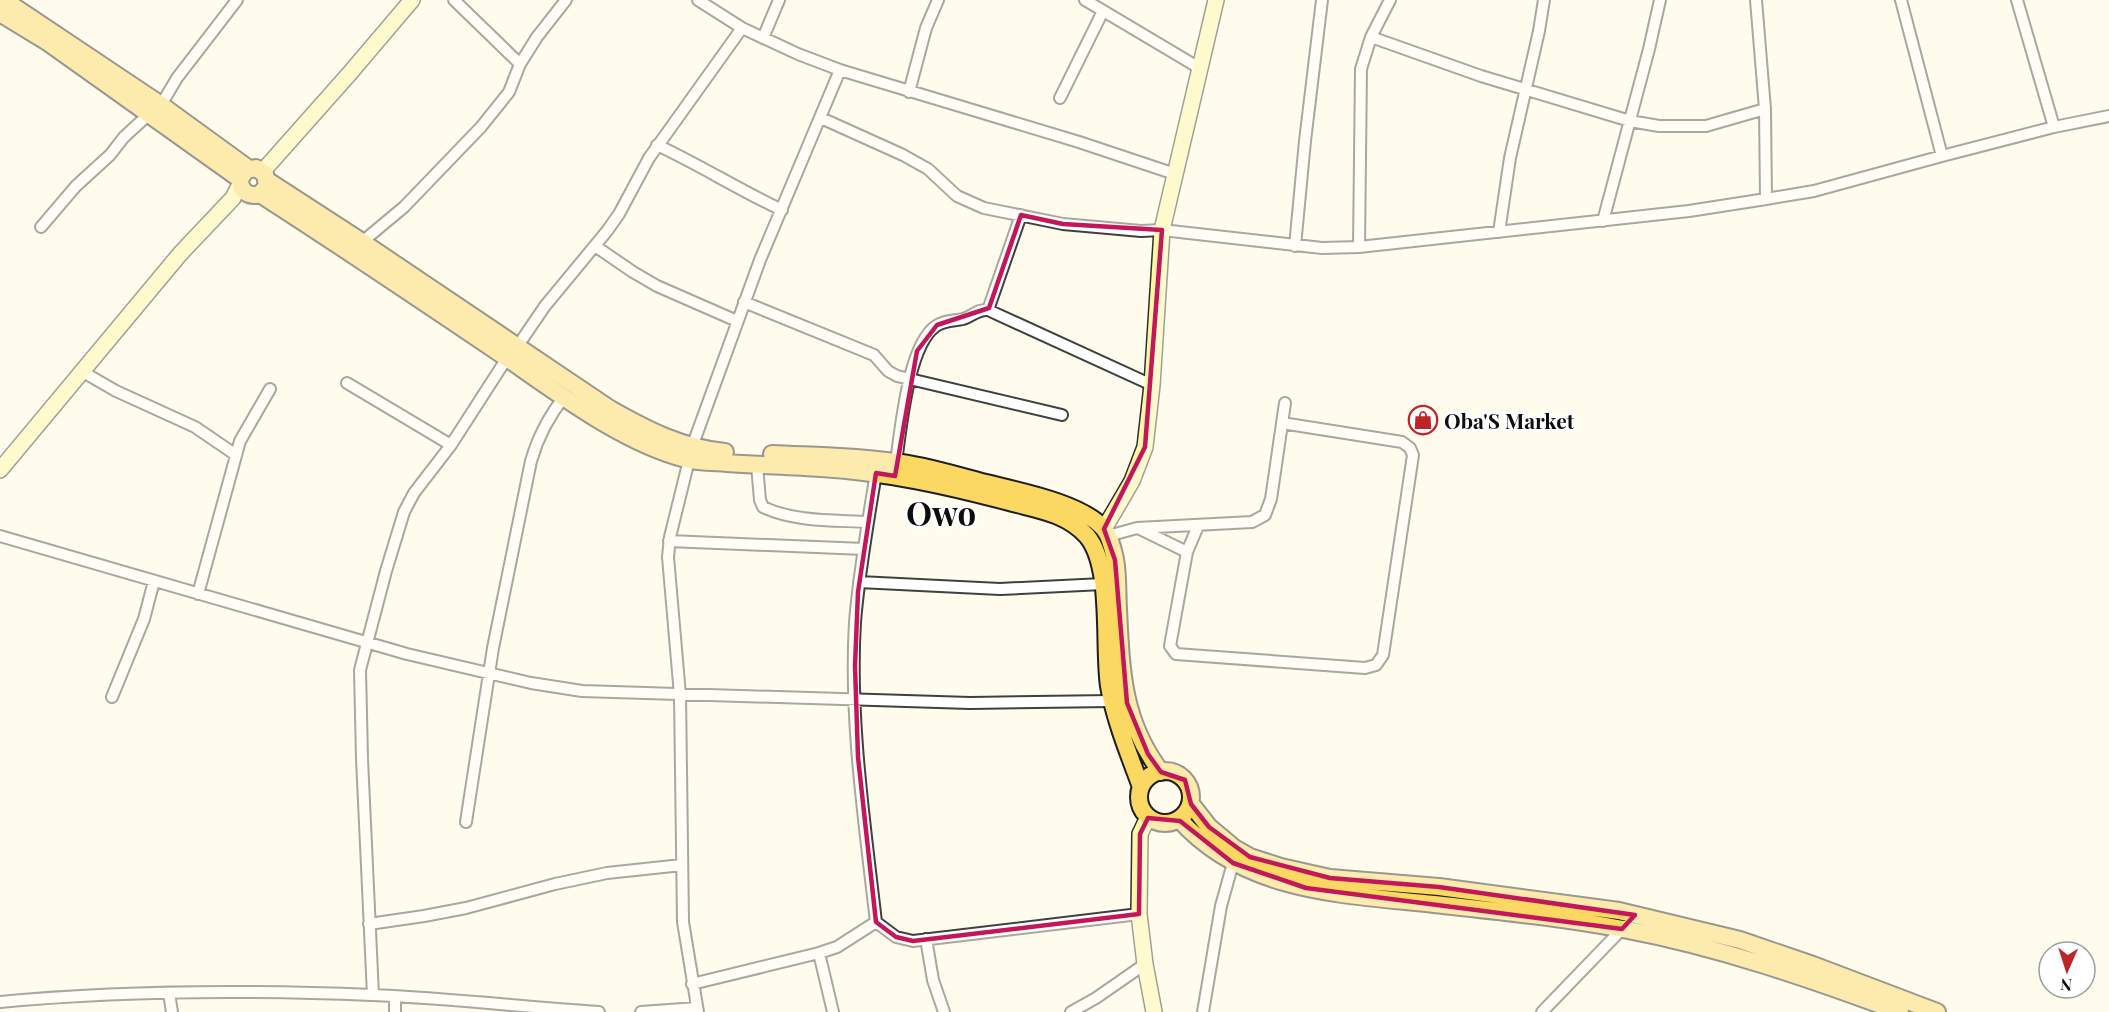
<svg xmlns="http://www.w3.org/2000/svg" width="2109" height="1012" viewBox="0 0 2109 1012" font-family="'Playfair Display',serif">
	<rect width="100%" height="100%" fill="#fffced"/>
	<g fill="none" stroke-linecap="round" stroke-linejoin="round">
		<g stroke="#404040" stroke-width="14">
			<path id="street" d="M 454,0 L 520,64
				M 698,0 L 742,28 L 798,54 L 840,70 L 1079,142 L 1175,174
				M 1085,0 L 1201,69
				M 1756,0 L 1765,109 L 1766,199
				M 1901,0 L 1942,156
				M 2017,0 L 2054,127
				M 1371,37 L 1481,76 L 1630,121 L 1659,126 L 1706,126 L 1765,109
				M 763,38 L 779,0
				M 909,92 L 926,28 L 938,0
				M 1060,98 L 1103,11
				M 161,105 L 177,78 L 237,0
				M 821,118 L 903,155 L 928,169 L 957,196 L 984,208 L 1063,224 L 1108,228 L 1141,231 L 1162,230 L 1322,248 L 1359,247 L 1689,211 L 1766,199 L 1814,191 L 1942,156 L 2054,127 L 2109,116
				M 657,145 C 700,165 739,190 782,210
				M 1603,221 L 1649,49 L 1660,0
				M 41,227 L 76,186 L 110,155 L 124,137 L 148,115
				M 1499,232 L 1510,158 L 1539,31 L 1544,0
				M 362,242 L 404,207 L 481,127 L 509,92 L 520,64 L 537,37 L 566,0
				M 595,246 L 633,272 L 657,286 L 737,321
				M 1295,246 L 1305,141 L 1322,0
				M 1359,247 L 1361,69 L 1371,37 L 1390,0
				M 744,302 L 874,355 L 888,371 L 897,376 L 1062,415
				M 988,310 L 1021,215
				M 517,347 L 545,306 L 607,231 L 619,214 L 649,158 L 742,28
				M 83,372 L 116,391 L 195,427 L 236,455
				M 347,383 L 451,445
				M 692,447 L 760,260 L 840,70
				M 689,460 L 670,537 L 668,557 L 680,695 L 683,922 L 698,1012
				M 896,462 C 901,428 908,345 936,326 C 945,320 953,321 963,319 C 973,316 977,309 988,310 L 1152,385
				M 757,465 L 760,500 L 763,507 C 794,522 834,520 868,522
				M 876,473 C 868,522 859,572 855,622 C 849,720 865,825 876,922 L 896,937 L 913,941 L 1139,914
				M 1198,526 L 1187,552 L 1170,646 L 1176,654 L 1365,668 L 1376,665 L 1383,655 L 1413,455 L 1410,448 L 1402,442 L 1282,423
				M 1140,529 L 1187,552
				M 0,536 L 407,654 L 531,683 L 582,691 L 970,703 L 1112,701
				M 1108,536 L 1137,528 L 1252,522 L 1265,515 L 1271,499 L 1285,403
				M 669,541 L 864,549
				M 859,582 L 1000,589 L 1103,584
				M 198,594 L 240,441 L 270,389
				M 112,697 L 144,619 L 154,581
				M 466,822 L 493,648 L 531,461 C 538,437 549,416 564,397
				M 369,924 L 424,916 L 466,908 L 555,884 L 607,873 L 682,865
				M 926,939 L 933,980 L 944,1012
				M 819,953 L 833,1012
				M 692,984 L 819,953 L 837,947 L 876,922
				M 169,993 L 172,1012
				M 373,995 L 362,759 L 360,670 L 386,571 L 404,512 L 414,493 L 451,445 L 507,358
				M 395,997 L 395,1012
				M 0,1002 C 124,990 248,990 372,995 C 448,998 523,1007 599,1012
				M 641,1012 L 697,1008
				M 1071,1012 L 1096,998 L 1145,964
				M 1203,1012 L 1221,906 L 1233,863
				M 1542,1012 L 1625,926"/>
		</g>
		<g stroke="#2f2f2f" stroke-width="18">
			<path id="secondary" d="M 263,171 L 350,73 L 412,0
				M 0,470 L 180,254 L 233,198 L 240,184
				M 1104,529 L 1132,481 L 1145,447 L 1152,385 L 1162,230 L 1216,0
				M 1148,817 L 1140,834 L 1139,914 L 1145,964 L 1154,1012"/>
		</g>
		<g stroke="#1e1e1e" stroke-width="20">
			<path id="primary" d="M 4,0 L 161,105 L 249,169
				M 0,13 L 49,43 L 240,179
				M 268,181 L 362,242 L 610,409 C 647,430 682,448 725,452
				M 260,194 L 267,186 L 265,174 L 256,168 L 246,170 L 240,179 C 240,192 249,197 260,194 C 341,246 421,300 501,354 C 555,391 622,443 686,459 C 699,462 713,462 727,463 C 758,465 790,466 821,468 C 887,472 949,486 1013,503 C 1040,510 1067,514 1087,536 C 1113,567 1103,646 1109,686 C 1115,721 1129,754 1141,787
				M 772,454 C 813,456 854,456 894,462 C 923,465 951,474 978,481 C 1012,490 1082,502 1104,529 C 1110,536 1113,550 1115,559 C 1118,575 1117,592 1118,609 C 1121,670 1122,721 1161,772
				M1139 797a26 26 0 1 1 52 0a26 26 0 1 1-52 0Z
				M 1191,804 L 1209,827 L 1234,848 L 1250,857 L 1281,867 L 1330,878 L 1439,887 L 1619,911 L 1740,940 L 1813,965 L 1937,1012
				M 1179,819 C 1245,893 1342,894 1434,904 C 1497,911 1560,917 1623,929 C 1718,947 1809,978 1900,1012"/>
		</g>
		<use href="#street" stroke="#fff" stroke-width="10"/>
		<use href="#secondary" stroke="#fff7a8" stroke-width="15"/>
		<use href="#primary" stroke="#fad862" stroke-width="16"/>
	</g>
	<path d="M0 0H2109V1012H0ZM 1021,215 L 1063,224 L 1162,230 L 1145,447 L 1104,529 L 1115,560 L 1127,703 L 1148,754 L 1161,772 L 1185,780 L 1191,804 L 1209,827 L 1250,857 L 1330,878 L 1439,887 L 1635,915 L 1622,929 L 1306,888 L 1233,863 L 1180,821 L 1148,818 L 1140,834 L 1139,914 L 913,941 L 896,937 L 876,922 L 858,757 L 855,666 L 858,592 L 876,473 L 895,476 L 917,351 L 937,325 L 989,308 Z" fill="#fffced" fill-opacity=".55" fill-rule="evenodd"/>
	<path fill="none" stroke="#c2185b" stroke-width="4.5" stroke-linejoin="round" d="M 1021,215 L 1063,224 L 1162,230 L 1145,447 L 1104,529 L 1115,560 L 1127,703 L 1148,754 L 1161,772 L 1185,780 L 1191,804 L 1209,827 L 1250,857 L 1330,878 L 1439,887 L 1635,915 L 1622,929 L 1306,888 L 1233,863 L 1180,821 L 1148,818 L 1140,834 L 1139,914 L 913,941 L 896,937 L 876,922 L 858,757 L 855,666 L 858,592 L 876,473 L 895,476 L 917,351 L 937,325 L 989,308 Z"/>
	<defs>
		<g id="shop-ring" transform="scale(1.5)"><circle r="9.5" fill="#fff" stroke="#be2428" stroke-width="1.5"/><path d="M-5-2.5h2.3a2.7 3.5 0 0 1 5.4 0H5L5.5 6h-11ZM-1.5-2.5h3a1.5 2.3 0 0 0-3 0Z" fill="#be2428"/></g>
	</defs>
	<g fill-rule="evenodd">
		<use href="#shop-ring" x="1423" y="420"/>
	</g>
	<g text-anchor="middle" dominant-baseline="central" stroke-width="6" stroke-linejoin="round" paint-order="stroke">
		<g font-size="21" font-weight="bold" fill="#0d0d0d" stroke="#fff" text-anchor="start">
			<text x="1444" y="420">Oba'S Market</text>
		</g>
		<g font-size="33" font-weight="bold" fill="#0d0d0d" stroke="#fff">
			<text x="941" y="512">Owo</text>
		</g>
	</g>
	<g transform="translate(2067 970) rotate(183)"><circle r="28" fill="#ffffff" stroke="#9e9e9e" stroke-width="1.5"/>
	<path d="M0-4.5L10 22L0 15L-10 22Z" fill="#be2428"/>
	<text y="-9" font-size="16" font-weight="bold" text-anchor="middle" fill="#0d0d0d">N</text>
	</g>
</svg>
